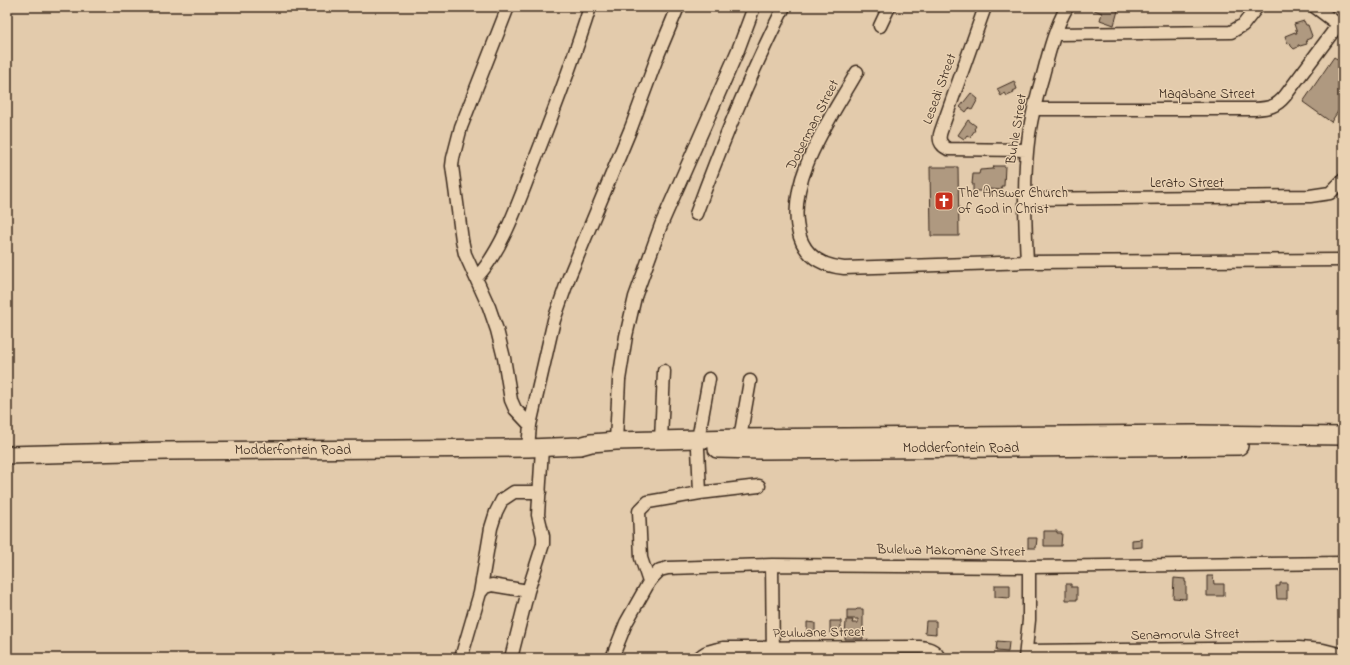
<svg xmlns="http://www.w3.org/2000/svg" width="1350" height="665" viewBox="0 0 1350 665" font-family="'Indie Flower',sans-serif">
	<rect width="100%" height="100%" fill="#e3cbac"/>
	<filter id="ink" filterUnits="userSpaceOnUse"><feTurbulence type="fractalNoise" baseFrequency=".025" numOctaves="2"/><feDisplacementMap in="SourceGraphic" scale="8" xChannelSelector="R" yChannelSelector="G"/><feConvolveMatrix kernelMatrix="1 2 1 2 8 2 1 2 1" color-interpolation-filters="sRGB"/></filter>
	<g filter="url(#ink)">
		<path fill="#af9980" stroke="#3b2a1e" d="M 1093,7 L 1119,7 L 1114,25 L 1100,20 L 1102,13 L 1092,9 Z
			M 1304,21 L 1306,25 L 1308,25 L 1312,36 L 1311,37 L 1311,38 L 1306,40 L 1307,44 L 1300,46 L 1299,45 L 1298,45 L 1298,47 L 1294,49 L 1291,46 L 1290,43 L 1288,44 L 1285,36 L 1295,32 L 1295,33 L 1297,33 L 1294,24 Z
			M 1334,57 L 1343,63 L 1343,104 L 1331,122 L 1303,102 Z
			M 1014,81 L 1017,89 L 1013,91 L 1014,93 L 1007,96 L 1005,93 L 1001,96 L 997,89 Z
			M 971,93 L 978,99 L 972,110 L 969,108 L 966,112 L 960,107 Z
			M 968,120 L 976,126 L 974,129 L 975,130 L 970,137 L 967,135 L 964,139 L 958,135 Z
			M 994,166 L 1005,166 L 1004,186 L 1001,186 L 1002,190 L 989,189 L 989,191 L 973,191 L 973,184 L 972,184 L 973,174 L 979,174 L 980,170 L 993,169 Z
			M 930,167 L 958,167 L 959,236 L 931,236 Z
			M 1044,531 L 1057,531 L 1057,533 L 1062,533 L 1061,546 L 1044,546 Z
			M 1028,538 L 1037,538 L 1036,548 L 1028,548 Z
			M 1142,539 L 1142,547 L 1132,548 L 1132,540 Z
			M 1207,576 L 1213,576 L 1214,584 L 1224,584 L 1224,596 L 1207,596 Z
			M 1174,578 L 1185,579 L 1185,582 L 1186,582 L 1186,599 L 1173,598 Z
			M 1280,583 L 1287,583 L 1287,599 L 1277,599 L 1276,586 L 1280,586 Z
			M 1066,584 L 1071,584 L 1071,587 L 1077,587 L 1077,600 L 1066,600 Z
			M 995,585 L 1010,585 L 1010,598 L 995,597 Z
			M 857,609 L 863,609 L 863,639 L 845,639 L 846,620 L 853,620 L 852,623 L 858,623 L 858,619 L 847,619 L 847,610 L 856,610 Z
			M 830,621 L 841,621 L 841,634 L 830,634 Z
			M 926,621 L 936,621 L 936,634 L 925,633 Z
			M 807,622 L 815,623 L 815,633 L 807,633 Z
			M 997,641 L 1009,642 L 1008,652 L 996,651 Z"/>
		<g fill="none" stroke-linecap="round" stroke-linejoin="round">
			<g stroke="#3b2a1e" stroke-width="15">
				<path id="minor" d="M 508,7 L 461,127 L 453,158 L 452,166 L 462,240 L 465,254 L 489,307 L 497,330 L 504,358 L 511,400 L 515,409 L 530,425
					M 985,7 L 941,131 C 938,139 940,145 948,149 L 1027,150
					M 1315,7 L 1343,28
					M 880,26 L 889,7
					M 1055,34 L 1231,32 L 1243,25 L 1257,7
					M 857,72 C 831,118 783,183 800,237 C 807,258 824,266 844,268 L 1027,262 L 1343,260
					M 1034,109 L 1255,109 C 1269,108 1276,107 1285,96 L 1338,25
					M 1025,199 L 1310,196 L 1330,193 L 1343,180
					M 696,214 C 722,143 750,74 784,7
					M 1027,262 C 1025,219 1023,177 1029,134 C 1032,115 1037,95 1043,75 C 1049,52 1055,28 1067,7
					M 476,278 C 503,250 520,198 534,162 C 554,111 574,59 590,7
					M 740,438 L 750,381
					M 698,439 L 709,379
					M 661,440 L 664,371
					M 616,441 L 619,380 L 626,336 L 635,297 L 661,225 L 738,50 L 754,7
					M 528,448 L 530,425 L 554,320 L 569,277 L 631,128 L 658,55 L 678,7
					M 698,448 L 700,493
					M 772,565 L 773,658
					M 649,582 L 641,558 L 639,511 L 648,502 L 700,493 L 759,486
					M 480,593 L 491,528 L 496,512 L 502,500 L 514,492 L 540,492
					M 1027,651 L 1299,648 L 1323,650 L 1343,655
					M 461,658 L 480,593 L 485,587 L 492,585 L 528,591
					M 511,658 L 528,591 L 543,544 L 543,536 L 538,515 L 542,448
					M 612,658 L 626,623 L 649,582 L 654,576 L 660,570 L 668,568 L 772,565 L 1029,567 L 1343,563
					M 699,658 C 705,651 714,650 723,648 L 919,647 C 928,648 935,649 939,658
					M 1025,658 L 1029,620 L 1029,567"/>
			</g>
			<g stroke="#3b2a1e" stroke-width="20">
				<path id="secondary" d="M 717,449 L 761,450 L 1239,446
					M 7,455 L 167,451 L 528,448 L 580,446 L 591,443 L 616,441 L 740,438 L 1196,434 L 1343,436"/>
			</g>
			<use href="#minor" stroke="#ead2b2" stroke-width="12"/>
			<use href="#secondary" stroke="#ead2b2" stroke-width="17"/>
		</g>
	</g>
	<defs>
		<g id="church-square" transform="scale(1)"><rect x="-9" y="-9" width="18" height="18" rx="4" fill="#c8321e" stroke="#ead2b2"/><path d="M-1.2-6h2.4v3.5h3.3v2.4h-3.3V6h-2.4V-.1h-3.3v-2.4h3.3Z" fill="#fff"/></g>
	</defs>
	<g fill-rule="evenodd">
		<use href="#church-square" x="944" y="201"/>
	</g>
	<g text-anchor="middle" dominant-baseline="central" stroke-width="3" stroke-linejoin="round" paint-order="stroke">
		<g font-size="14" fill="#3b2a1e" stroke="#ead2b2">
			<text transform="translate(940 89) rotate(-70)">Lesedi Street</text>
			<text x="1207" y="94">Maqabane Street</text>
			<text transform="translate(813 125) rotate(-63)">Doberman Street</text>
			<text transform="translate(1017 129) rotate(-81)">Buhle Street</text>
			<text x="1187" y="183">Lerato Street</text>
			<text x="961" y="448">Modderfontein Road</text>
			<text x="293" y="450">Modderfontein Road</text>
			<text transform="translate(951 551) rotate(1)">Bulelwa Makomane Street</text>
			<text transform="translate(819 633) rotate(-1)">Peulwane Street</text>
			<text transform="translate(1185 635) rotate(-1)">Senamorula Street</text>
		</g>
		<g font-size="14" fill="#3b2a1e" stroke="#ead2b2" text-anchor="start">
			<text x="958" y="193">The Answer Church<tspan x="958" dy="16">of God in Christ</tspan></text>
		</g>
	</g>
	<rect width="1350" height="665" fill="none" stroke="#ead2b2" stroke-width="24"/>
	<rect x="12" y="12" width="1326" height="641" fill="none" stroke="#3b2a1e" stroke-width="1.5" filter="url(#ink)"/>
</svg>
